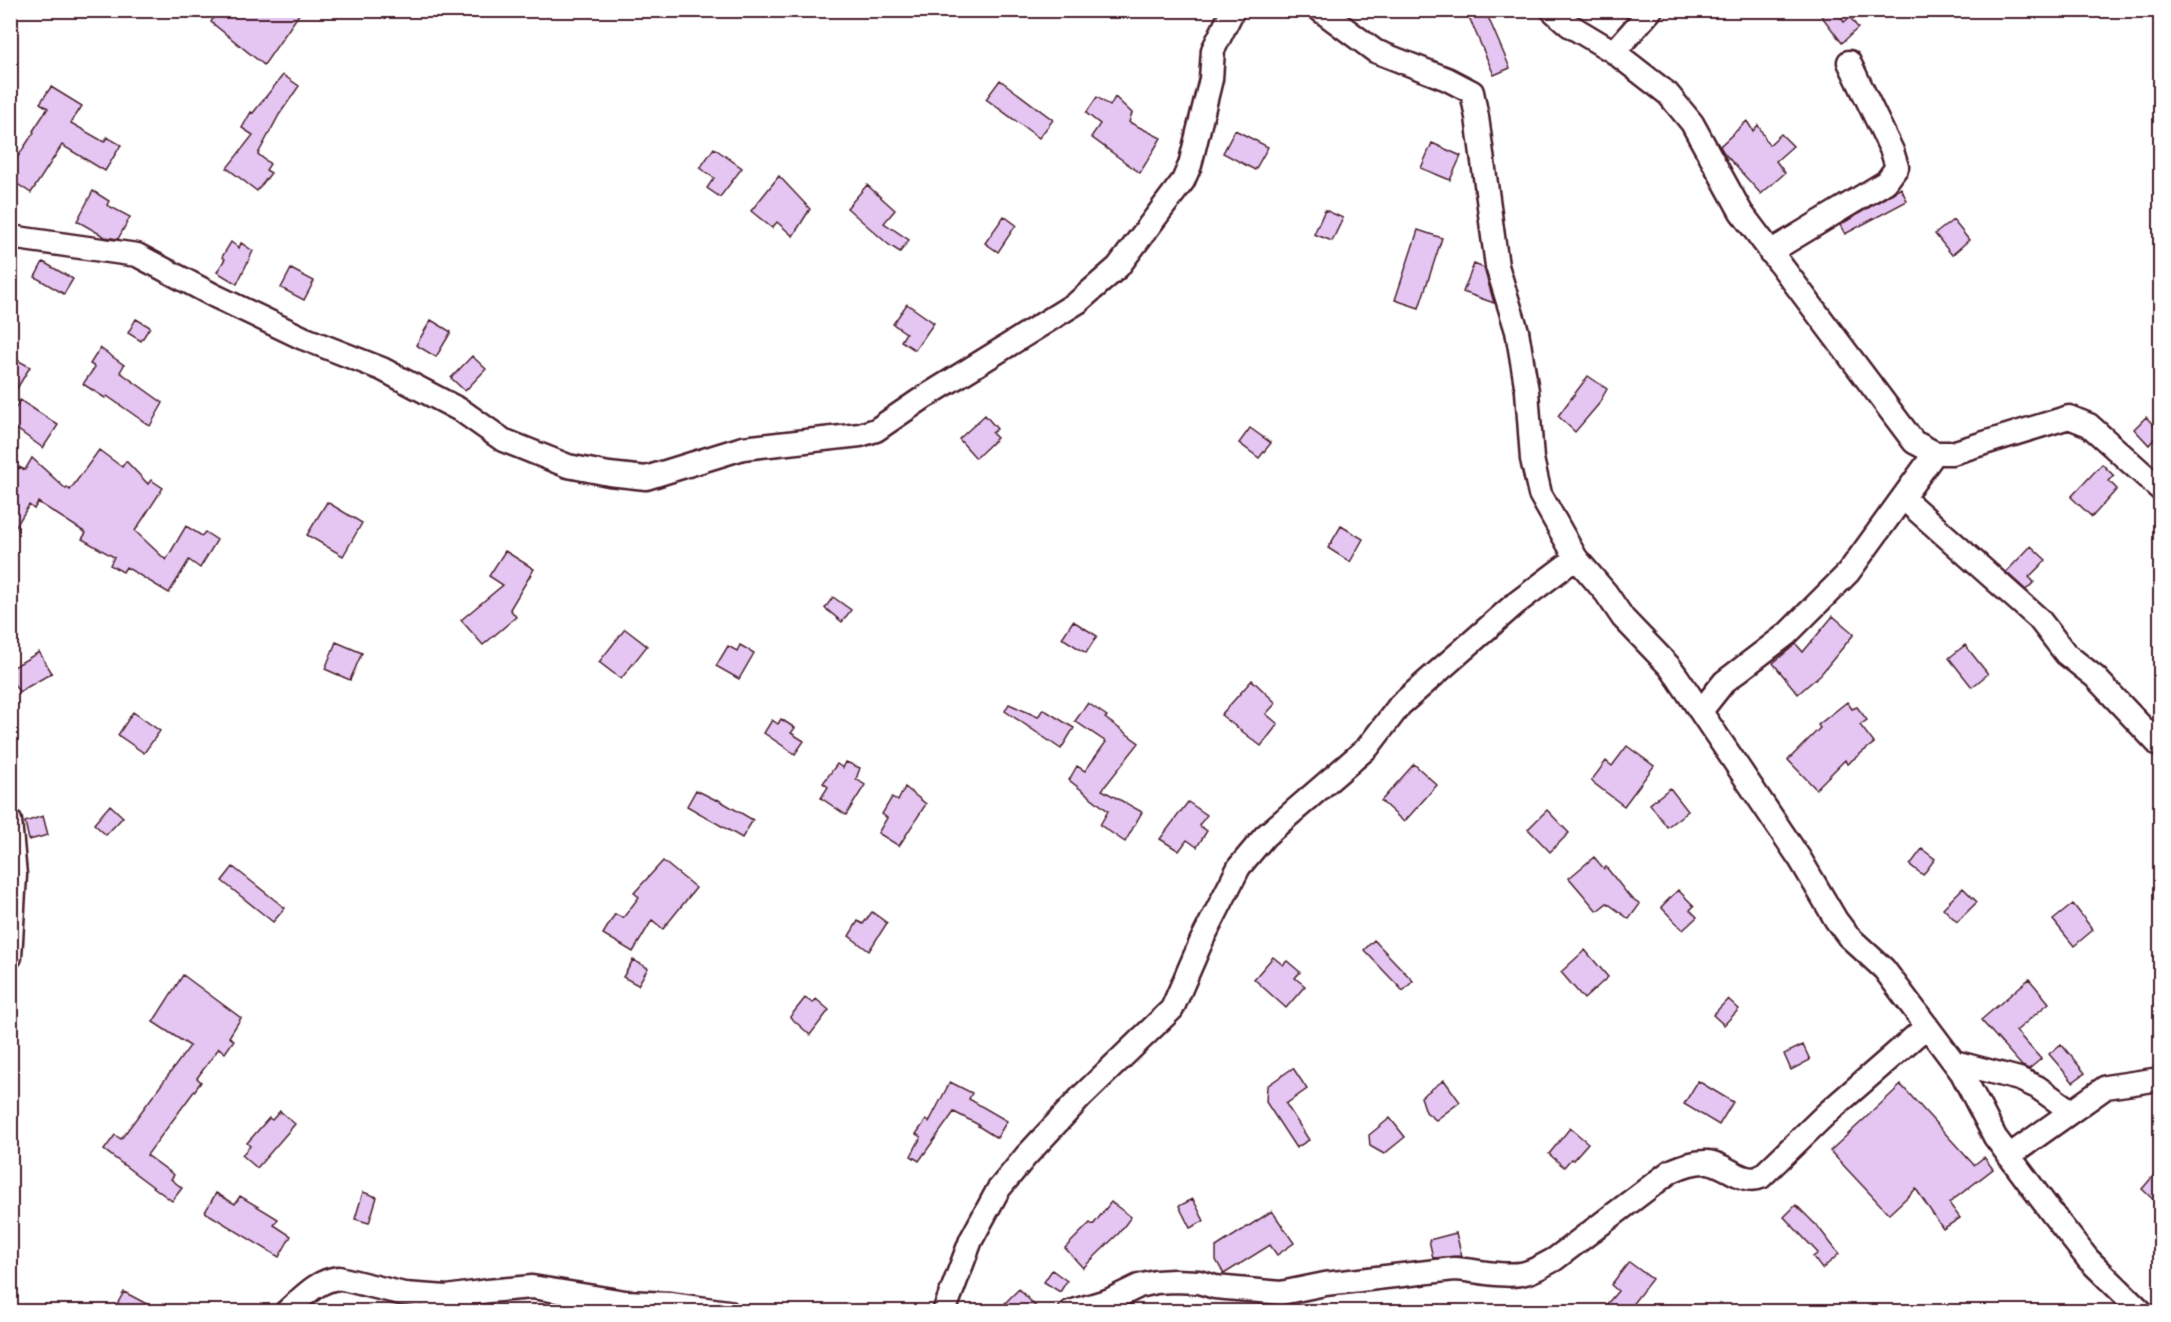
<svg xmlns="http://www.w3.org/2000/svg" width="2171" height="1322" viewBox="0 0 2171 1322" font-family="'Balsamiq Sans',sans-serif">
	<rect width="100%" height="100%" fill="#fff"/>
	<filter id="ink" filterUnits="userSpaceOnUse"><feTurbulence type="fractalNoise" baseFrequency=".0167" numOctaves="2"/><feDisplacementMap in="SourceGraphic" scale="12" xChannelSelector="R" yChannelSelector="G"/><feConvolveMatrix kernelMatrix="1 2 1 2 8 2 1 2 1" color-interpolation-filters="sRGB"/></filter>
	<g filter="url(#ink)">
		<path fill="#e5c6f3" stroke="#4a1f2b" stroke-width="1.5" d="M 218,10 L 302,10 L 264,65 L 211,22 Z
			M 1466,10 L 1485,10 L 1510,68 L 1494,75 Z
			M 1817,10 L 1837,10 L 1844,22 L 1850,17 L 1858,28 L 1842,43 Z
			M 283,75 L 299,86 L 279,115 L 258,154 L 270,164 L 266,170 L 271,173 L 257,191 L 227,168 L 253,135 L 242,128 L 251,112 L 253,113 Z
			M 1000,80 L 1053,120 L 1039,138 L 986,99 Z
			M 51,87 L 82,106 L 71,123 L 104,142 L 107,137 L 121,145 L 105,171 L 62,145 L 31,193 L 10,179 L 10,154 L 17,158 L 34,132 L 33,131 L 48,108 L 40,103 Z
			M 1097,97 L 1110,106 L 1115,97 L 1132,113 L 1129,122 L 1161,138 L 1140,173 L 1091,137 L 1100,124 L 1086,113 Z
			M 1747,121 L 1753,131 L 1758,125 L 1769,145 L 1781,134 L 1793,146 L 1776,161 L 1785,173 L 1761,194 L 1724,153 L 1720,146 Z
			M 1235,130 L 1268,147 L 1255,170 L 1223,153 Z
			M 1432,143 L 1461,156 L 1450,180 L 1421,168 Z
			M 714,148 L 742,168 L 720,197 L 707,188 L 714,178 L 700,168 Z
			M 779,176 L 810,209 L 793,236 L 777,222 L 772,228 L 751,211 Z
			M 867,185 L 895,210 L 884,223 L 909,240 L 900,252 L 889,245 L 847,208 Z
			M 1901,188 L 1907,201 L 1845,234 L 1840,225 Z
			M 93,191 L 109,201 L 107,205 L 130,217 L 118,239 L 105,237 L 77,221 Z
			M 1325,210 L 1343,218 L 1332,241 L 1314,234 Z
			M 1004,216 L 1016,225 L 998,252 L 985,243 Z
			M 1953,220 L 1969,240 L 1952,255 L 1935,234 Z
			M 1418,230 L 1442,238 L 1419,308 L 1395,300 Z
			M 231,242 L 239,248 L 241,243 L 253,251 L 237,284 L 217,272 L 225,259 L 222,257 Z
			M 43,262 L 73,279 L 64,294 L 35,277 Z
			M 1474,264 L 1484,268 L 1494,303 L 1463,292 Z
			M 291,269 L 314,281 L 304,300 L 281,288 Z
			M 907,304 L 934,323 L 915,350 L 901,341 L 906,333 L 893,324 Z
			M 136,319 L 150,327 L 141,341 L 128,333 Z
			M 431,320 L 451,332 L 436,357 L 416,345 Z
			M 100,348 L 124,365 L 120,372 L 163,403 L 150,426 L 107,396 L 105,398 L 83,384 L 95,367 L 90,364 Z
			M 10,356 L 30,367 L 10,400 Z
			M 472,356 L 486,369 L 465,391 L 451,378 Z
			M 1588,376 L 1607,389 L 1598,405 L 1575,432 L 1558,416 Z
			M 20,400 L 58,425 L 43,448 L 10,424 L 10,417 Z
			M 985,415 L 997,429 L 992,433 L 997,438 L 976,458 L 959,439 Z
			M 2146,417 L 2160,432 L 2149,445 L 2134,429 Z
			M 1250,428 L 1271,443 L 1259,458 L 1239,443 Z
			M 99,450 L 122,467 L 126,461 L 148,484 L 151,480 L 163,488 L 135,531 L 166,560 L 186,526 L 202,536 L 205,532 L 217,540 L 200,568 L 189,560 L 169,593 L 126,567 L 123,572 L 110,565 L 114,557 L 82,539 L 86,533 L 38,502 L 34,509 L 29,505 L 10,536 L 10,480 L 19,467 L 25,470 L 32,458 L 66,489 L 67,487 L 70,490 Z
			M 2102,464 L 2114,476 L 2109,481 L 2117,489 L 2092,517 L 2071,497 Z
			M 327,502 L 362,523 L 343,556 L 307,535 Z
			M 1341,526 L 1363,539 L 1350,562 L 1328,548 Z
			M 2031,546 L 2046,560 L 2029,577 L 2034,582 L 2026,590 L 2006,572 Z
			M 505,551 L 534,569 L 510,609 L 516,617 L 483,645 L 461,620 L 503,585 L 489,576 Z
			M 833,597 L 851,610 L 842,622 L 825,608 Z
			M 1833,616 L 1854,634 L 1821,674 L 1798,694 L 1773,663 L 1796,644 L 1803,652 Z
			M 1073,621 L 1097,636 L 1086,653 L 1062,638 Z
			M 625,629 L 647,646 L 621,679 L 599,662 Z
			M 336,642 L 362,653 L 350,680 L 325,669 Z
			M 740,645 L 754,653 L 739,679 L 716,666 L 728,646 L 737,651 Z
			M 1965,645 L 1988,674 L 1972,687 L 1949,658 Z
			M 39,652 L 52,673 L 19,692 L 10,678 L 10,669 Z
			M 1252,680 L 1276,703 L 1266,714 L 1278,724 L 1261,746 L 1221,715 Z
			M 1847,702 L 1852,709 L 1857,707 L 1867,720 L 1860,725 L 1874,743 L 1847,764 L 1845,760 L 1816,789 L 1788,760 L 1820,728 L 1818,725 Z
			M 1088,703 L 1107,716 L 1105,718 L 1139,743 L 1102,790 L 1142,812 L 1125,842 L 1100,825 L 1108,811 L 1069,780 L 1077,766 L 1085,771 L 1106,742 L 1075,721 Z
			M 1009,704 L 1038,717 L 1043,709 L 1074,728 L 1061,749 L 1005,711 Z
			M 133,712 L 160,731 L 144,753 L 118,735 Z
			M 781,719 L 795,728 L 791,733 L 804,741 L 795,754 L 764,733 L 772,720 L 778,724 Z
			M 1627,746 L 1654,766 L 1624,806 L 1591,781 L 1606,761 L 1612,766 Z
			M 846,762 L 860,768 L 856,779 L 865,785 L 846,815 L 821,798 L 828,787 L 823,783 L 837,764 L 843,768 Z
			M 1414,764 L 1437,785 L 1404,822 L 1381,801 Z
			M 905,787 L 926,804 L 899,846 L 878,833 L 887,818 L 882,814 L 892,797 L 898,801 Z
			M 1670,788 L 1688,811 L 1667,827 L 1650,804 Z
			M 696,790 L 716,800 L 717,799 L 753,820 L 742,838 L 687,806 Z
			M 1188,802 L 1207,815 L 1199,825 L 1207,831 L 1197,847 L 1187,840 L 1179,851 L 1160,839 Z
			M 110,805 L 123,817 L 106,835 L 94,824 Z
			M 1547,810 L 1569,833 L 1550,852 L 1528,829 Z
			M 43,816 L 48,835 L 29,840 L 25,822 Z
			M 1922,849 L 1935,859 L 1923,875 L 1910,865 Z
			M 1594,857 L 1604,869 L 1606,867 L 1629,896 L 1640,904 L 1629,919 L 1607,903 L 1597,911 L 1569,878 Z
			M 663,861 L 696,888 L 663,929 L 652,920 L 633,952 L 603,934 L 615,914 L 623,918 L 639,897 L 634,893 Z
			M 233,867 L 285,908 L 273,922 L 222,881 Z
			M 1963,888 L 1977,902 L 1957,922 L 1943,908 Z
			M 1678,890 L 1694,906 L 1690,910 L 1697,917 L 1683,930 L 1661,907 Z
			M 2073,904 L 2093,930 L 2074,946 L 2053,920 Z
			M 872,912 L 887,923 L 869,951 L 849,936 L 858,921 L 863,924 Z
			M 1374,940 L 1413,981 L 1403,991 L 1364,950 Z
			M 1585,950 L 1608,977 L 1584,999 L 1561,972 Z
			M 1273,957 L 1283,965 L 1287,961 L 1300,972 L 1295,978 L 1305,986 L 1286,1008 L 1254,979 Z
			M 633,960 L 648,968 L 638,985 L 623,977 Z
			M 183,975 L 241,1018 L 229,1037 L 234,1040 L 225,1053 L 219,1048 L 197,1078 L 201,1082 L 147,1155 L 174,1175 L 171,1179 L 182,1188 L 172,1201 L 104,1150 L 115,1135 L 121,1139 L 190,1046 L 153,1022 Z
			M 2029,979 L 2049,1003 L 2016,1031 L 2041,1059 L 2029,1069 L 2022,1066 L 1981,1020 Z
			M 805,998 L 813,1003 L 816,999 L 829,1010 L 810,1035 L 790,1017 Z
			M 1728,999 L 1739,1009 L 1724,1025 L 1713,1015 Z
			M 2061,1044 L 2085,1073 L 2073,1082 L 2049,1054 Z
			M 1803,1045 L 1810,1060 L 1791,1070 L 1784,1054 Z
			M 1293,1068 L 1307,1089 L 1286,1104 L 1309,1140 L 1296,1148 L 1266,1102 L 1267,1086 Z
			M 1444,1080 L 1460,1102 L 1436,1120 L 1426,1112 L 1421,1097 Z
			M 1698,1081 L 1733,1102 L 1719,1125 L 1684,1104 Z
			M 950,1082 L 972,1093 L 969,1099 L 1007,1121 L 997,1138 L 978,1126 L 979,1125 L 954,1112 L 919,1161 L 911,1156 L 921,1137 L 916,1134 L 926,1120 L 929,1122 Z
			M 1901,1085 L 1974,1165 L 1984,1157 L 1993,1169 L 1949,1203 L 1960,1218 L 1943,1229 L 1916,1189 L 1889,1214 L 1830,1151 Z
			M 280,1111 L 295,1124 L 257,1168 L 242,1155 L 250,1146 L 247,1143 L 269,1118 L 272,1120 Z
			M 1390,1118 L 1405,1137 L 1384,1154 L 1370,1146 L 1369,1135 Z
			M 1570,1128 L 1588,1143 L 1573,1160 L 1571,1159 L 1564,1167 L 1549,1154 Z
			M 2160,1168 L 2160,1206 L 2142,1189 Z
			M 363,1192 L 377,1197 L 369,1223 L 355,1219 Z
			M 216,1193 L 235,1204 L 240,1196 L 278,1219 L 274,1225 L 291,1236 L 279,1257 L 205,1212 Z
			M 1193,1199 L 1204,1221 L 1190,1228 L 1179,1206 Z
			M 1111,1202 L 1131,1217 L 1119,1233 L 1083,1268 L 1065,1248 L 1090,1223 L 1093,1225 Z
			M 1796,1205 L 1819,1228 L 1839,1254 L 1822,1269 L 1813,1257 L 1818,1253 L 1784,1217 Z
			M 1272,1211 L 1294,1243 L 1277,1255 L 1270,1245 L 1224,1274 L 1216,1260 L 1216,1247 Z
			M 1456,1233 L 1462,1256 L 1433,1258 L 1429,1240 Z
			M 1629,1262 L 1652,1279 L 1627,1311 L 1601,1311 L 1618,1291 L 1611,1285 Z
			M 1052,1270 L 1067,1281 L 1060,1292 L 1044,1282 Z
			M 1019,1289 L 1040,1311 L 1013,1311 L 1005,1303 Z
			M 124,1292 L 160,1311 L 125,1311 L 116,1306 Z"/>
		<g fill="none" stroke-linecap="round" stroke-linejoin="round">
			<g stroke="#4a1f2b" stroke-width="27">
				<path id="street" d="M 1320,10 L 1375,51 L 1447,79 L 1472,92 L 1477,117 L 1497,266 L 1517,331 L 1527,391 L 1532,459 L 1540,494 L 1576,558 L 1606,593 L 1623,618 L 1670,667 L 1678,678 L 1800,859 L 1836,920 L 1848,936 L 1884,969 L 1962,1073 L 1995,1137 L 2054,1216 L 2088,1259 L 2142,1312
					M 1552,10 L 1569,25 L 1614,52 L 1668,94 L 1692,123 L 1741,212 L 1914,442 L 1935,453 L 1952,453 L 2069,417 L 2089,425 L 2160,489
					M 1614,52 L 1651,10
					M 10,237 L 137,255 L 215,296 L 303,338 L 382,369 L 462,411 L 503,440 L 568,466 L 609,474 L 646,478 L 743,448 L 860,435 L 876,430 L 923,398 L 1078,302 L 1118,267 L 1183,181 L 1190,165 L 1211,79 L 1213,50 L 1233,10
					M 1770,252 L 1886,182 L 1897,167 L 1892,151 L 1849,62
					M 1903,498 L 2039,619 L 2066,654 L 2095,677 L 2160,746
					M 1701,711 L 1724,682 L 1787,634 L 1848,573 L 1935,453
					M 10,821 L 15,875 L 10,957
					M 1954,1062 L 2019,1079 L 2037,1087 L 2071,1111
					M 2009,1156 L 2106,1087 L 2160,1079
					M 286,1312 C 302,1298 317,1280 339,1278 L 404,1294 L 447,1297 L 488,1291 L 532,1287 L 625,1302 L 670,1304 L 728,1312
					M 944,1312 L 971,1240 L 998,1190 L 1026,1156 L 1082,1096 L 1172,1009 L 1202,940 L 1239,867 L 1265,836 L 1368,747 L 1400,705 L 1515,604 L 1576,558
					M 1070,1312 L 1110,1300 L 1139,1286 L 1156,1282 L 1174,1281 L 1199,1282 L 1215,1287 L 1281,1293 L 1325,1284 L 1454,1269 C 1476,1270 1499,1277 1521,1274 C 1533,1272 1544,1265 1555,1259 L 1671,1171 C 1683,1166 1695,1161 1708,1162 C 1726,1164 1743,1185 1761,1177 L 1826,1114 L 1927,1026"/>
			</g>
			<use href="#street" stroke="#fff" stroke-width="22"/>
		</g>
	</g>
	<rect width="2171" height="1322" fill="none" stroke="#fff" stroke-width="36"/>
	<rect x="18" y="18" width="2135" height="1286" fill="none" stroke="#4a1f2b" stroke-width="2" filter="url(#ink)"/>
</svg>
